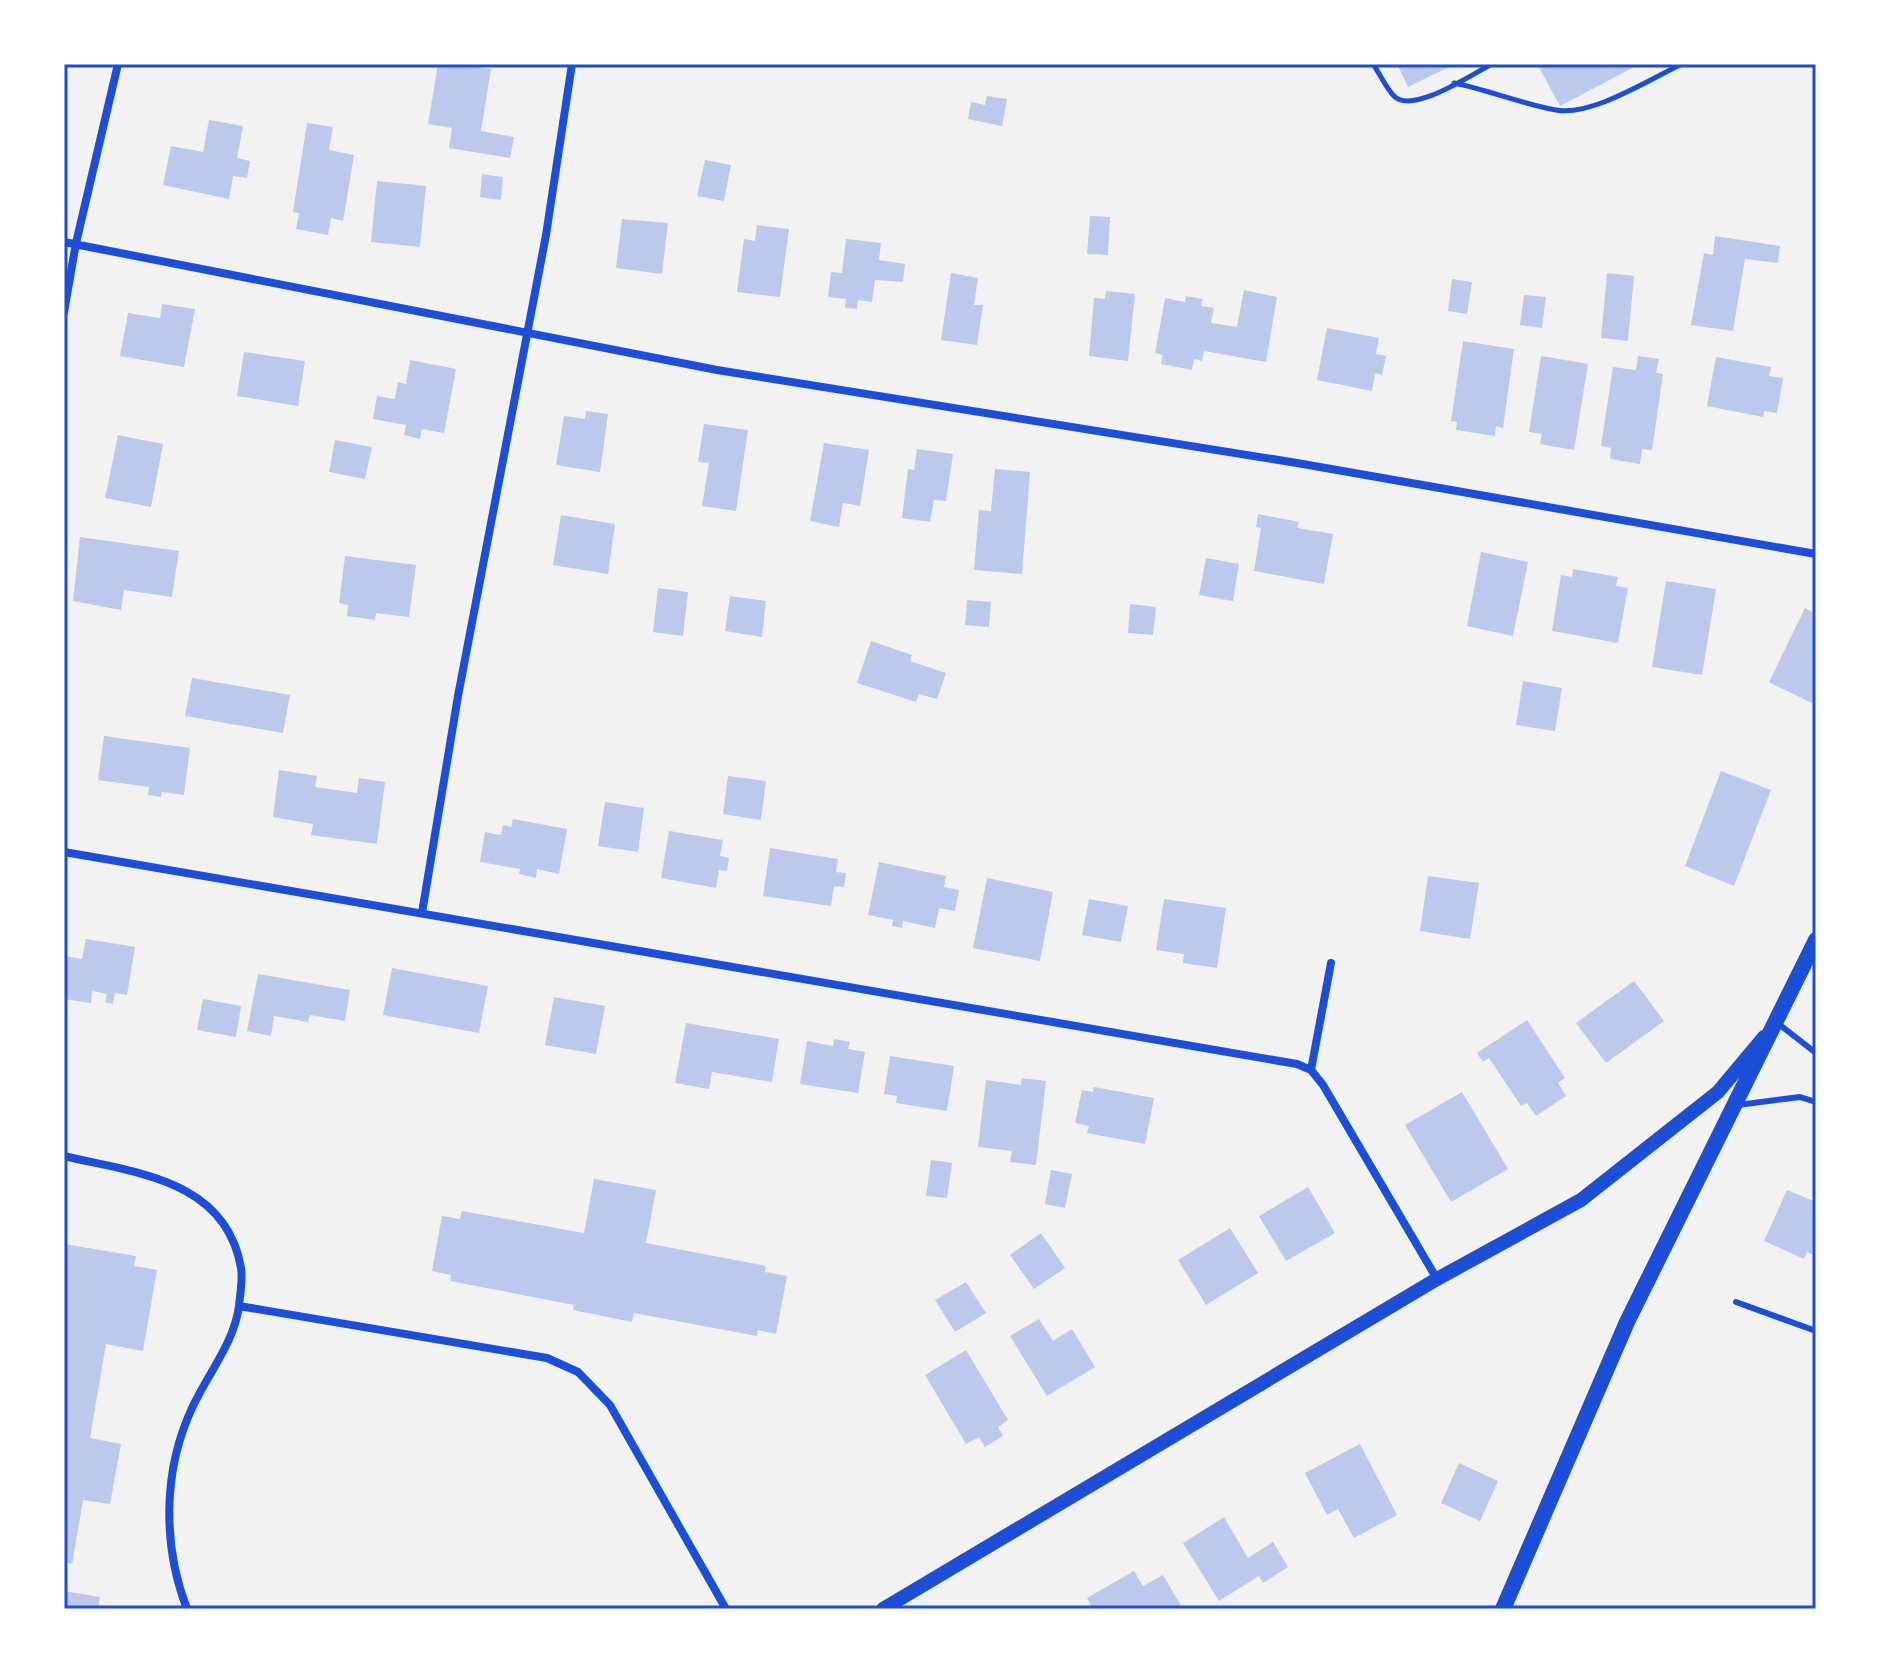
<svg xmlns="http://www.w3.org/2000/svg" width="1880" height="1673" viewBox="0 0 1880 1673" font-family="'Fira Sans',sans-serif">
	<rect width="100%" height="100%" fill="#f2f2f2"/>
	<path fill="#bdc9ec" d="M 438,64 L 491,69 L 481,131 L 514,137 L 510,158 L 449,148 L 452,128 L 428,124 Z
		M 1397,64 L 1455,64 L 1408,87 Z
		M 1537,64 L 1640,64 L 1560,106 Z
		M 987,96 L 1007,99 L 1002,126 L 968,119 L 971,102 L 985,105 Z
		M 209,120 L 243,126 L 237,158 L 250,161 L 247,178 L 233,176 L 229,199 L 163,185 L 171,146 L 203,152 Z
		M 307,123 L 333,127 L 329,150 L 354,155 L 343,221 L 331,218 L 328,235 L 296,229 L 299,213 L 293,212 Z
		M 705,160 L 731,165 L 724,201 L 697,196 Z
		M 482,174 L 503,177 L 501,200 L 480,197 Z
		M 377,181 L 426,186 L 420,247 L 371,242 Z
		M 1090,216 L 1110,217 L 1108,255 L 1087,254 Z
		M 622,219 L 668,223 L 662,274 L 616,268 Z
		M 757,225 L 789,229 L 780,297 L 737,292 L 744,239 L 755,241 Z
		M 1715,236 L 1780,246 L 1778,263 L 1745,259 L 1733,331 L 1691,325 L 1704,253 L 1713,255 Z
		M 846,239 L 881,243 L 879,260 L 905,264 L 903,282 L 875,280 L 872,302 L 858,300 L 857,309 L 845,308 L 846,299 L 828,297 L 831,272 L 842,273 Z
		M 951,273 L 978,278 L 974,305 L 983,305 L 977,345 L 941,340 Z
		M 1607,273 L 1634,276 L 1628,341 L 1601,338 Z
		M 1452,279 L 1472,282 L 1467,314 L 1448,311 Z
		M 1244,290 L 1277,297 L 1266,362 L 1204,351 L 1202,361 L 1194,359 L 1192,370 L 1161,364 L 1163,355 L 1155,353 L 1165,298 L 1185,302 L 1186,296 L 1203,299 L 1201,306 L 1214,308 L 1211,323 L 1237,327 Z
		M 1106,291 L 1135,294 L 1128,361 L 1089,356 L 1094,298 L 1105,299 Z
		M 1524,295 L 1546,297 L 1542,328 L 1520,325 Z
		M 162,304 L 195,309 L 184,367 L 120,356 L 128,313 L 160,318 Z
		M 1327,328 L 1379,338 L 1376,354 L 1386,356 L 1382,375 L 1375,373 L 1372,391 L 1317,380 Z
		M 1463,341 L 1514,349 L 1503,428 L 1496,426 L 1495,436 L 1456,430 L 1457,422 L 1451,421 Z
		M 244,352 L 305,361 L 298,406 L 237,396 Z
		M 1541,356 L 1588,364 L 1574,450 L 1540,444 L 1542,434 L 1529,432 Z
		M 1638,356 L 1659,359 L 1656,373 L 1663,374 L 1652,450 L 1642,449 L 1640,464 L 1610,459 L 1611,448 L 1601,446 L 1613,367 L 1636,370 Z
		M 1716,357 L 1771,367 L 1769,376 L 1783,378 L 1777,413 L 1764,411 L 1763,417 L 1707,406 Z
		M 410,360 L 456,369 L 444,433 L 422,429 L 420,439 L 404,435 L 406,425 L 373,419 L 377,396 L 395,399 L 398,382 L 406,384 Z
		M 586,411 L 608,414 L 600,472 L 556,465 L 564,416 L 585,419 Z
		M 704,424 L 748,430 L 736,511 L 702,506 L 709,463 L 698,462 Z
		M 118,435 L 163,444 L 151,507 L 105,498 Z
		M 335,440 L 372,447 L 365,479 L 329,472 Z
		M 824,443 L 869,450 L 860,506 L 843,503 L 839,527 L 810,521 Z
		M 917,449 L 953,454 L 946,501 L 934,500 L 930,522 L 902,518 L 908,469 L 914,470 Z
		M 995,469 L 1030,472 L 1022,574 L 974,570 L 979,510 L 991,511 Z
		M 1258,514 L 1299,522 L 1297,528 L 1333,534 L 1324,584 L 1254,571 L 1261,528 L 1256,527 Z
		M 561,515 L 615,524 L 608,574 L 553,565 Z
		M 80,537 L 179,551 L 172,597 L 124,590 L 121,610 L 73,601 Z
		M 1481,552 L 1528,562 L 1513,636 L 1467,626 Z
		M 345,556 L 416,565 L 409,617 L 376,613 L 375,620 L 347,616 L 348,605 L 339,603 Z
		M 1206,558 L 1239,564 L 1233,601 L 1199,595 Z
		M 1573,569 L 1618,577 L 1616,586 L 1628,588 L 1618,643 L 1552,631 L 1561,575 L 1572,577 Z
		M 1666,581 L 1716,589 L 1702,675 L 1652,667 Z
		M 658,588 L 688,592 L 683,636 L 653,632 Z
		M 730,596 L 766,601 L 762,637 L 725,631 Z
		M 967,600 L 991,602 L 989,627 L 965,625 Z
		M 1130,604 L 1156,607 L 1153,635 L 1128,633 Z
		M 1805,608 L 1816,614 L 1816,705 L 1769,682 Z
		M 871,641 L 912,655 L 910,661 L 946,673 L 937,699 L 919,694 L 916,702 L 857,683 Z
		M 192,678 L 290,695 L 283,733 L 185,716 Z
		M 1523,681 L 1562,688 L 1555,731 L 1516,725 Z
		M 104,736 L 190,748 L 184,795 L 162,792 L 161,797 L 148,795 L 149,787 L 98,780 Z
		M 279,770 L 317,776 L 315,787 L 357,793 L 359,778 L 385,782 L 377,844 L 311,835 L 313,824 L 273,817 Z
		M 1721,771 L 1771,790 L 1734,886 L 1685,866 Z
		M 728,776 L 766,781 L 761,820 L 723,814 Z
		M 605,802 L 644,808 L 638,852 L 598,846 Z
		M 513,819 L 567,829 L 559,874 L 537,869 L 536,878 L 519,874 L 520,869 L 480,862 L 485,832 L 501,835 L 503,825 L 511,827 Z
		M 669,831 L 723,840 L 720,856 L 729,858 L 727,871 L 719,870 L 716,888 L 661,878 Z
		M 770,848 L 838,859 L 836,872 L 846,873 L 844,887 L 834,886 L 831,906 L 763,896 Z
		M 879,862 L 946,876 L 944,887 L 959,890 L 955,911 L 939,908 L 935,928 L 903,921 L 902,928 L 892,926 L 893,920 L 868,915 Z
		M 1428,876 L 1479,883 L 1470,939 L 1420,931 Z
		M 987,878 L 1053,892 L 1040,961 L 973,948 Z
		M 1089,899 L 1128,906 L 1121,942 L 1082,935 Z
		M 1164,899 L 1226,908 L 1217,968 L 1183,963 L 1184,954 L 1156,950 Z
		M 86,939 L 135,947 L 127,995 L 115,993 L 113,1004 L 105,1002 L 107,994 L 92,991 L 91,1003 L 64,999 L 64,956 L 82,959 Z
		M 392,968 L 488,986 L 479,1033 L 383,1015 Z
		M 258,974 L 350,990 L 345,1021 L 310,1015 L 308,1022 L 274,1016 L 271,1036 L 247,1031 Z
		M 1634,981 L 1664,1021 L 1606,1063 L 1576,1023 Z
		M 554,997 L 605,1006 L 596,1054 L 545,1045 Z
		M 203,999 L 241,1006 L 236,1037 L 197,1030 Z
		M 1527,1020 L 1565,1078 L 1558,1083 L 1566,1096 L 1536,1116 L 1527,1103 L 1521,1106 L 1489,1058 L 1483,1062 L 1477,1053 Z
		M 686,1023 L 779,1039 L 772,1082 L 712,1072 L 709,1089 L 675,1083 Z
		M 834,1039 L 850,1042 L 848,1049 L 865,1052 L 858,1093 L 800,1084 L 807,1041 L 833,1046 Z
		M 890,1056 L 954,1066 L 947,1111 L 896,1103 L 897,1096 L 884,1094 Z
		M 1022,1078 L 1046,1081 L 1036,1165 L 1010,1162 L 1012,1151 L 978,1147 L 986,1080 L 1021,1085 Z
		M 1094,1087 L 1154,1098 L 1145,1144 L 1087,1133 L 1089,1126 L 1075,1123 L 1082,1090 L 1093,1092 Z
		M 1462,1092 L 1508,1169 L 1451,1202 L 1405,1125 Z
		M 931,1160 L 952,1163 L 947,1198 L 926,1196 Z
		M 1051,1170 L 1072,1174 L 1065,1208 L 1045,1204 Z
		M 594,1179 L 656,1190 L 646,1243 L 766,1266 L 765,1272 L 787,1276 L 776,1334 L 758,1330 L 757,1336 L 634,1313 L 632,1322 L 573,1310 L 574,1305 L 450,1281 L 451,1275 L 432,1271 L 442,1216 L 460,1219 L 462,1211 L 584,1233 Z
		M 1308,1187 L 1335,1233 L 1286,1261 L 1259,1216 Z
		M 1787,1190 L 1816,1202 L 1812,1210 L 1816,1211 L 1816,1256 L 1807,1252 L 1804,1259 L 1764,1241 Z
		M 1230,1228 L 1258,1273 L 1206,1305 L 1178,1260 Z
		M 1041,1233 L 1065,1268 L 1034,1289 L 1010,1255 Z
		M 64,1244 L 136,1256 L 134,1266 L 157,1270 L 143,1351 L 106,1344 L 90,1438 L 121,1444 L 110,1504 L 83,1500 L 72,1564 L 64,1562 Z
		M 966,1282 L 986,1313 L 955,1332 L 935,1300 Z
		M 1039,1319 L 1053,1341 L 1072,1329 L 1095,1367 L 1047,1396 L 1010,1336 Z
		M 966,1350 L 1008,1420 L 998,1427 L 1003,1436 L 985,1447 L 979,1437 L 966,1444 L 925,1375 Z
		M 1360,1444 L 1397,1515 L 1354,1538 L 1338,1509 L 1327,1515 L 1305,1473 Z
		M 1459,1463 L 1498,1481 L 1480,1521 L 1441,1503 Z
		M 1224,1517 L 1248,1558 L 1273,1542 L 1288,1567 L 1263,1583 L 1259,1576 L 1219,1601 L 1183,1543 Z
		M 1134,1571 L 1143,1586 L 1163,1575 L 1183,1609 L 1093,1609 L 1087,1598 Z
		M 64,1591 L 100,1597 L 98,1609 L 64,1609 Z"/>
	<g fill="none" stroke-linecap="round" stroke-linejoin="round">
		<path stroke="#1d4ed8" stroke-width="5" d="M 1373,64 C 1380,74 1386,88 1394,96 C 1412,115 1472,74 1492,64
			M 1454,83 C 1489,90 1521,104 1556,110 C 1591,117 1650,79 1682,64"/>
		<path stroke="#1d4ed8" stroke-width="6" d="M 1776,1022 L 1816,1053
			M 1738,1105 L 1800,1097 L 1816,1102
			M 1736,1302 L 1816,1331"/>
		<path stroke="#1d4ed8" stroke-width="8" d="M 64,242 L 717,370 L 1297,463 L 1816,554
			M 64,312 L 76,243 L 118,64
			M 64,852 L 1297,1064 L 1311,1070 L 1323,1085 L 1437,1279
			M 422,913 L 458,696 L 546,235 L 572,64
			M 1311,1070 L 1331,963
			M 64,1156 C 135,1173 226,1179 241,1268 C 243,1280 240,1294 239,1306 L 547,1358 L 578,1372 L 610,1405 L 726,1609
			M 187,1609 C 162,1544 163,1469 193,1406 C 209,1372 234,1343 239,1306"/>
		<path stroke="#1d4ed8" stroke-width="14" d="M 883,1609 L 1437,1279 L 1581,1200 L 1718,1092 L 1764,1037"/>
		<path stroke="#1d4ed8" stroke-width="16" d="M 1503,1609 L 1627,1322 L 1816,940"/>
	</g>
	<rect width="1880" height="1673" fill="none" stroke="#ffffff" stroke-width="132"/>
	<rect x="66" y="66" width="1748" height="1541" fill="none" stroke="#1d4ed8" stroke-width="3"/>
</svg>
